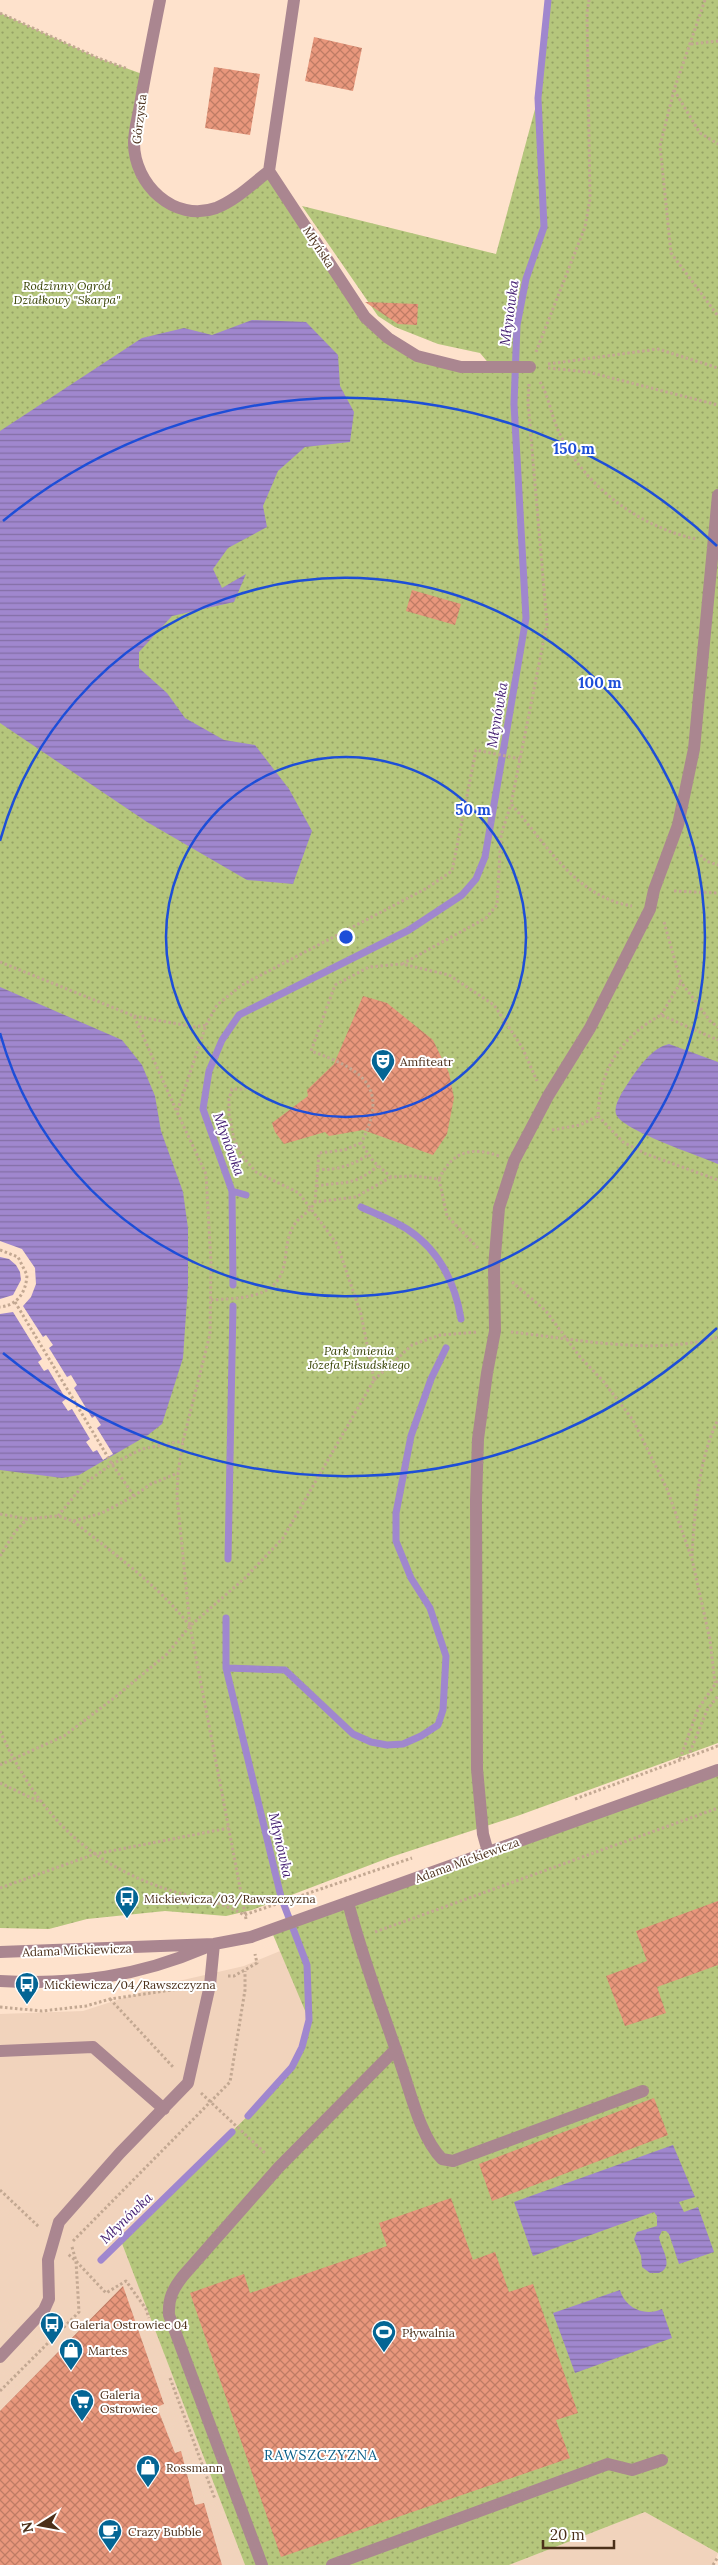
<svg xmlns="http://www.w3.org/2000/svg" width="718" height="2565" viewBox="0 0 718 2565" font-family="Lora,serif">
	<defs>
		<pattern id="green-dots" width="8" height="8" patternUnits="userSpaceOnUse" patternTransform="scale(1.25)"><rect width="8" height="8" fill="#b5c67c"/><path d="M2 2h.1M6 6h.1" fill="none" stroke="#95a165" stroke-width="1.8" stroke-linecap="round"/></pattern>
		<pattern id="water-rules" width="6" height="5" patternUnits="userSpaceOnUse" patternTransform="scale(1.25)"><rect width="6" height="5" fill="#a087ce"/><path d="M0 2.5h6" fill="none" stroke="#846fa6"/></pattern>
		<pattern id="building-cross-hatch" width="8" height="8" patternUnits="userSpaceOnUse" patternTransform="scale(1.25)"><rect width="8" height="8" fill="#e8977c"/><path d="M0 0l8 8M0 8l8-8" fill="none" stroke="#be7c65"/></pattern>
	</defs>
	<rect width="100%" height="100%" fill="#fee2cc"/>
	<path fill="#f1d3bc" d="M 285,1949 L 309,2020 L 302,2047 L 292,2067 L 273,2091 L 121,2241 L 245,2565 L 0,2565 L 0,2014 L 83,2011 L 170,1983 L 244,1966 Z
		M 645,2512 L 718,2553 L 713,2565 L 509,2565 Z"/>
	<path fill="url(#green-dots)" d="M 548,0 L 718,0 L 718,1743 L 520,1815 L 391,1857 L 252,1910 L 226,1916 L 165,1911 L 87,1919 L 49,1929 L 0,1928 L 0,13 L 98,58 L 145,75 L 134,143 L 140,170 L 170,205 L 214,208 L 269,171 L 365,317 L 418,356 L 491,366 L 480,353 L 438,344 L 395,327 L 378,316 L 302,206 L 496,254 L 538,98 Z
		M 718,1770 L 718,2553 L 645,2512 L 509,2565 L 245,2565 L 121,2241 L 273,2091 L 292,2067 L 302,2047 L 309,2020 L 271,1930 Z"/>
	<path fill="url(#water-rules)" d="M 252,320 L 306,322 L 338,355 L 340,386 L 354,412 L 350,442 L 305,447 L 278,471 L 263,506 L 267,527 L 228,548 L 213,569 L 222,588 L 246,574 L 234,602 L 172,616 L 139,652 L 139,668 L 167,693 L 185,718 L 224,740 L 255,745 L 289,789 L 312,831 L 293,884 L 247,880 L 147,822 L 0,723 L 0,431 L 142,338 L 184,328 L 212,335 Z
		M 0,987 L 122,1040 L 142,1065 L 155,1096 L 161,1131 L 183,1192 L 188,1228 L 188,1285 L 183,1358 L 162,1424 L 148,1435 L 79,1475 L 62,1478 L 0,1470 Z
		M 669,1044 L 718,1062 L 718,1164 C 700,1156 621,1130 616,1114 C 613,1104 625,1088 630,1080 C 640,1066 652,1048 669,1044 Z
		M 673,2145 L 695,2197 L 679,2202 L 684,2212 L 698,2207 L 714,2252 L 679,2264 L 669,2234 L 666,2231 L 662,2231 L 659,2237 C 661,2249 675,2266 659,2273 L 650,2273 L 642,2267 L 641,2256 L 634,2239 L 637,2232 L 657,2226 L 657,2216 L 654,2212 L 533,2256 L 514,2202 Z
		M 620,2290 C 625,2308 645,2317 662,2309 L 672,2338 L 575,2373 L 553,2313 Z"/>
	<path fill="#fee2cc" d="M 0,1241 L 22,1249 L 35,1268 L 36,1284 L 31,1297 L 23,1306 L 43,1337 L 46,1335 L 53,1345 L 49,1348 L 67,1377 L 71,1375 L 77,1385 L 74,1388 L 92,1418 L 95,1416 L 101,1425 L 97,1428 L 113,1454 L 103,1460 L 97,1450 L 93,1452 L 86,1442 L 90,1439 L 72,1409 L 68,1411 L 62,1402 L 66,1399 L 48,1369 L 44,1371 L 38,1362 L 42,1359 L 13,1312 L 0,1314 L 0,1299 L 13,1295 L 21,1280 L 20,1272 L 16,1265 L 9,1259 L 0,1257 Z"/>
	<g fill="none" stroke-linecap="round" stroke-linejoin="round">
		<path stroke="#a087ce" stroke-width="7" d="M 232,1191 L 246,1195
			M 361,1207 C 376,1214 393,1220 407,1229 C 439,1250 455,1282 461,1319
			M 233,1285 L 232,1191 L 203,1109 L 209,1071 L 222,1040 L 239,1015 L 409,930 L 462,895 L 476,879 L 485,857 L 526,618 L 514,404 L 517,325 L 526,279 L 544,227 L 538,98 L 548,0
			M 228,1559 L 233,1306
			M 226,1618 L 226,1668 L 281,1897 L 307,1965 L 309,2020 L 302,2047 L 292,2067 L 248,2116
			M 226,1668 L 285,1670 L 353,1734 L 371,1742 L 387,1745 L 403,1744 L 421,1736 L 438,1725 L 443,1710 L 446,1656 L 430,1608 L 411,1578 L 396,1541 L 396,1513 L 411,1436 L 431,1379 L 446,1348
			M 101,2260 L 232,2132"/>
	</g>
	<path fill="url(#building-cross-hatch)" d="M 314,37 L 362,48 L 353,91 L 305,81 Z
		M 214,67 L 260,74 L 250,135 L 205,128 Z
		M 365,302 L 418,304 L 417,325 L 398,324 Z
		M 412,590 L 461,604 L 455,625 L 406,611 Z
		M 363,996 L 387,1003 L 433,1040 L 449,1073 L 454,1098 L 447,1134 L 433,1155 L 363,1130 L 329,1136 L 325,1132 L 284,1144 L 275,1132 L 272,1123 L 308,1096 L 307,1090 L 334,1064 Z
		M 718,1901 L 718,1965 L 657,1987 L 666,2013 L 625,2026 L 606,1976 L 647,1961 L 636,1931 Z
		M 654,2098 L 668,2135 L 492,2201 L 479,2164 Z
		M 451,2198 L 473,2260 L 495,2252 L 509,2292 L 533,2284 L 578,2413 L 556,2420 L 570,2458 L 281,2557 L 190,2293 L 244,2274 L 250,2293 L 387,2246 L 379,2223 Z
		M 123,2286 L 164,2404 L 157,2407 L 175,2453 L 181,2451 L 195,2505 L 204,2503 L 222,2565 L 0,2565 L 0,2411 Z"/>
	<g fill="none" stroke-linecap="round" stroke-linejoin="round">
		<path stroke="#c3a892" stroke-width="3" stroke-dasharray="2.5 2.5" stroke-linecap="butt" d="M 705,0 L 674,90 L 660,146 L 671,253 L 718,316
			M 0,13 L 98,58 L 128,69
			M 691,44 L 718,41
			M 674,90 L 700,133 L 718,144
			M 536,352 L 585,227 L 590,199 L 587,13 L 589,0
			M 548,364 L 658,349 L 718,368
			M 548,368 L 588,372 L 718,405
			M 540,382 C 549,396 551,416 559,432 C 583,485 639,527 696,539
			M 529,384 L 528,402 L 547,624 L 511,804 C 546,843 575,897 632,906
			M 690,844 L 706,861 L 718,865
			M 674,891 L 718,893
			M 664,922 L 681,982 L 710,1021 L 718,1027
			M 0,962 L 134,1016 L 177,1112
			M 402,964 L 486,918 L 497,905 L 501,835 L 511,804
			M 661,1015 L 681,982
			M 134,1016 L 195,1027 L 206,1025
			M 598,1116 L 623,1142 L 646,1154 L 718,1180
			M 552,1130 L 580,1125 L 598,1116 C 599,1070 621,1037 661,1015 L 718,1040
			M 499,1156 C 470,1146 452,1152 439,1179 L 414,1176 L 391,1177 L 373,1161 L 361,1143 C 391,1086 361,1069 311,1051 L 335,985 L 369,967 L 402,964 L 449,975 L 494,1005 L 522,1047 L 537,1081
			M 317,1169 C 336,1171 353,1165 368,1155
			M 439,1179 L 447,1216 L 478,1248
			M 316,1186 C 346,1181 352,1187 378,1166
			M 315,1202 L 319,1153 L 344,1150 L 361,1143
			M 0,1250 L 18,1257 L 27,1275 C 26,1292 18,1305 0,1307
			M 512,1282 L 546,1311 L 580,1357 L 603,1381 L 633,1420 L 667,1489 L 692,1559 L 710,1640 L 715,1683
			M 211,1300 C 234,1298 272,1300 282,1272 C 287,1259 285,1244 291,1231 C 296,1217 309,1214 315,1202 L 356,1197 L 391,1177
			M 15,1302 L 112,1464 L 134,1496
			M 511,1332 C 576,1339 655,1356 718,1337
			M 374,1380 L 412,1345 L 440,1335 L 478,1332
			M 0,1514 L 27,1519 L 58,1516 L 73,1521 L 102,1513 L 134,1496 L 151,1484 L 178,1473
			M 58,1516 L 85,1483 L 112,1464 L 142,1449 L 183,1441
			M 73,1521 C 114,1554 157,1584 190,1626
			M 0,1556 L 15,1532 L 27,1519
			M 692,1556 C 695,1509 698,1462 718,1419
			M 0,1731 C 37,1812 86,1864 172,1891 C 197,1899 221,1901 244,1915 L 412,1858
			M 688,1757 L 707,1710 L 718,1696
			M 680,1759 L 698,1709 L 718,1680
			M 0,1765 L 64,1736 L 114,1698 L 167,1654 L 190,1626 L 245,1578 L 283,1538 L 374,1380 L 361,1314 L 337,1244 L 299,1193 L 256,1172 L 242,1156 L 234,1139 L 229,1114 L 229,1099 L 232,1089 L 246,1089
			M 0,1783 L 40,1802
			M 575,1799 L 718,1746
			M 0,1888 L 95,1854 L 229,1828
			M 246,1919 L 190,1626 L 177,1496 L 178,1473 L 183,1441 L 210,1334 L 211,1263 L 206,1174 L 177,1112 L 206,1025 L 217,1005 L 242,985 L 427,888 L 452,871 L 476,750 L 520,759
			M 375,1932 L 718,1808
			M 228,1976 L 234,1976 L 257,1963 L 255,1954
			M 110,1999 L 173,2067
			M 0,2007 L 42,2011 L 86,2006 L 110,1999 L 192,1987
			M 201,2093 L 266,2154
			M 0,2190 L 39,2227
			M 73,2241 L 230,2082 L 245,1990 L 245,1971
			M 72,2247 L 76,2261 L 106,2293 L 126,2281 L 146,2309 L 149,2318
			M 170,2378 L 215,2499
			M 0,2391 L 79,2312 L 76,2261 L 68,2254
			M 713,2565 L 718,2557"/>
		<path stroke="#aa8690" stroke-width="12" d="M 160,0 C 153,35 146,70 140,105 C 138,117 134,130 134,143 C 134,184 174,223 216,208 C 236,200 252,184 269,171
			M 294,0 L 269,171 L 365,317 L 388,338 L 417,356 L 461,367 L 530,367
			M 488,1852 L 483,1834 L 477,1769 L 476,1500 L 478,1439 L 487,1373 L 495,1331 L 494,1267 L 499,1208 L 514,1161 L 548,1096 L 590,1028 L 650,909 L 654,890 L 678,825 L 694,749 L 718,495
			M 348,1902 C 362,1958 383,2011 401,2065 C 411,2094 421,2138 442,2159 L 453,2161 L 643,2091
			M 0,1952 L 214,1944 L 251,1937 L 718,1770
			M 0,1981 C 76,1985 137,1977 207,1947
			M 0,2051 L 93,2047 L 164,2109
			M 0,2357 L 44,2310 L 49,2299 L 48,2260 L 59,2222 L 120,2153 L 188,2083 L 210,1985 L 214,1944
			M 262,2565 L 169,2315 C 168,2298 173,2289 183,2276 L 279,2167 L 396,2049
			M 332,2565 L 608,2464 L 632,2470 L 662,2460"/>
	</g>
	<g fill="none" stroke="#1d4ed8" stroke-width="2.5">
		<circle cx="346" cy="937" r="180"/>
		<path d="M0 841A359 359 0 1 1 0 1033"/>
		<path d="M717 1328A539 539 0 0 1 3 1353M3 521A539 539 0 0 1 717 546"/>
	</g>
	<defs>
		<g id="theatre-pin" transform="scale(1.25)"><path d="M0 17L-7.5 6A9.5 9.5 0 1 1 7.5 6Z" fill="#046594" stroke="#fff"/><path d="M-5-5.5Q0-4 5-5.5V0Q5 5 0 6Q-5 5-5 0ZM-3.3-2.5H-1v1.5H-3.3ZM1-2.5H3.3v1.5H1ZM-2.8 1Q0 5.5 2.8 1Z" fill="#fff"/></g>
		<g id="bus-pin" transform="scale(1.25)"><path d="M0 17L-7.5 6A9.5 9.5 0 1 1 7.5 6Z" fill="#046594" stroke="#fff"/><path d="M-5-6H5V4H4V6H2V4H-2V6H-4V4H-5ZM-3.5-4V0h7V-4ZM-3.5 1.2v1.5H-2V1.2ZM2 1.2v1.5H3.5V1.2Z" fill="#fff"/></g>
		<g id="stadium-pin" transform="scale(1.25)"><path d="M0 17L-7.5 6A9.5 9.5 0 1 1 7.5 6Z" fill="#046594" stroke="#fff"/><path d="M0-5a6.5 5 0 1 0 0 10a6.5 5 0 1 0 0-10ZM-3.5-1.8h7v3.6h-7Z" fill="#fff"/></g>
		<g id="shop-pin" transform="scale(1.25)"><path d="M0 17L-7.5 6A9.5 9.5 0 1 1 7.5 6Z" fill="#046594" stroke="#fff"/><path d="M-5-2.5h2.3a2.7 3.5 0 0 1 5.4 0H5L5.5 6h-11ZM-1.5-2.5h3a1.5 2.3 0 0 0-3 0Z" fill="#fff"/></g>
		<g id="supermarket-pin" transform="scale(1.25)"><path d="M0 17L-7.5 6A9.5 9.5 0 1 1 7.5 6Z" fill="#046594" stroke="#fff"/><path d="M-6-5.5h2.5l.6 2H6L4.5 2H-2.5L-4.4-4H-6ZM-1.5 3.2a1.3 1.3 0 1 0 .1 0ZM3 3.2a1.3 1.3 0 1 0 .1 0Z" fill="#fff"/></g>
		<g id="cafe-pin" transform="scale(1.25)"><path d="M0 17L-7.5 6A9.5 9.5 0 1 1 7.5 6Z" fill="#046594" stroke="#fff"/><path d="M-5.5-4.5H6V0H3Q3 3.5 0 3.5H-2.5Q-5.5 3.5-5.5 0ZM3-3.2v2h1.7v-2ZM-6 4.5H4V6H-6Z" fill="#fff"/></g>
	</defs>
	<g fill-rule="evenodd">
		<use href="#theatre-pin" x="383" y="1061"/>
		<use href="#bus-pin" x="127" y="1898"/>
		<use href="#bus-pin" x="27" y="1984"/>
		<use href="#bus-pin" x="52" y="2324"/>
		<use href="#stadium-pin" x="384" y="2332"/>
		<use href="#shop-pin" x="71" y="2350"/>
		<use href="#supermarket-pin" x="82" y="2401"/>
		<use href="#shop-pin" x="148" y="2467"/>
		<use href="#cafe-pin" x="110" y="2531"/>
	</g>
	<g text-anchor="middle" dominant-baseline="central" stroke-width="4" stroke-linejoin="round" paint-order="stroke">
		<g font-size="12" fill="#4b301a" stroke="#fff">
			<text transform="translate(139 119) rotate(-83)">Górzysta</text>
			<text transform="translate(319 247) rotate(57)">Młyńska</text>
			<text transform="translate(467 1860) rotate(-20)">Adama Mickiewicza</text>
			<text transform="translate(77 1950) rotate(-2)">Adama Mickiewicza</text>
		</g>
		<g font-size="12" font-style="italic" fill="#394406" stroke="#fff">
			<text x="67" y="285">Rodzinny Ogród<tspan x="67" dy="14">Działkowy "Skarpa"</tspan></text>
			<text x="359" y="1350">Park imienia<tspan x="359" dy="14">Józefa Piłsudskiego</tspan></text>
		</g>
		<g font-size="12" fill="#4b301a" stroke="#fff" text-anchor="start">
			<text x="400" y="1061">Amfiteatr</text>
			<text x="144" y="1898">Mickiewicza/03/Rawszczyzna</text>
			<text x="44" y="1984">Mickiewicza/04/Rawszczyzna</text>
			<text x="70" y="2324">Galeria Ostrowiec 04</text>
			<text x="402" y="2332">Pływalnia</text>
			<text x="88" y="2350">Martes</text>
			<text x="100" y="2394">Galeria<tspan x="100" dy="14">Ostrowiec</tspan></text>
			<text x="166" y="2467">Rossmann</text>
			<text x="128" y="2531">Crazy Bubble</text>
		</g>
		<g font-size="14" font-style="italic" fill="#431d71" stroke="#fff">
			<text transform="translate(509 313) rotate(-82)">Młynówka</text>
			<text transform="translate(497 715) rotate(-80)">Młynówka</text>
			<text transform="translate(229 1144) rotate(70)">Młynówka</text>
			<text transform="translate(281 1845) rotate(77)">Młynówka</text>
			<text transform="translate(126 2218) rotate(-44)">Młynówka</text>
		</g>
		<g font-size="14" letter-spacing="1" fill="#075c87" stroke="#fff">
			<text x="321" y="2455">RAWSZCZYZNA</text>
		</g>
	</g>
	<circle cx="346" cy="937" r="8" fill="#1d4ed8" stroke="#fff" stroke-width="2.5"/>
	<g font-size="15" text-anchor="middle" font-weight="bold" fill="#1d4ed8" stroke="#fff" stroke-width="4" stroke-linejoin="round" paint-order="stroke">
		<text x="574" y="454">150 m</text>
		<text x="600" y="688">100 m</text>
		<text x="473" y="815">50 m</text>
	</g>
	<g transform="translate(40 2525) rotate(259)" stroke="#ffffff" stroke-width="4" paint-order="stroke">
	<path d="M0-4L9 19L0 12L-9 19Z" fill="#4b301a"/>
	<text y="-8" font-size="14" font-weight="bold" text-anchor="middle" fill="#4b301a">N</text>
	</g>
	<path d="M543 2540v8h71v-8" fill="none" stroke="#4b301a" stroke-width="2.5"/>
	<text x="550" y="2540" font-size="15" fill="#4b301a" stroke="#ffffff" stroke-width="4" paint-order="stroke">20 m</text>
</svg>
